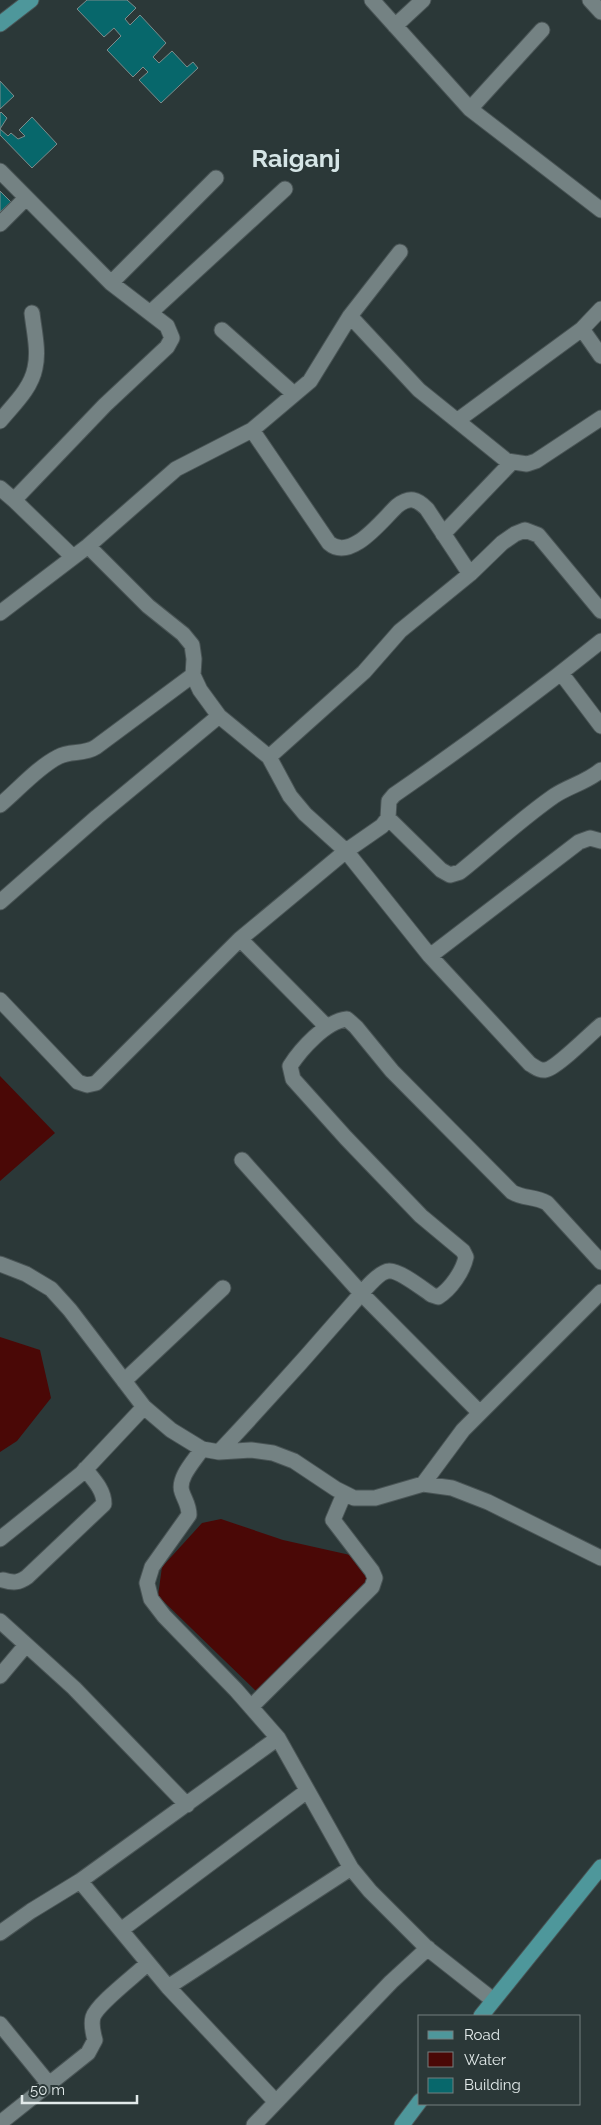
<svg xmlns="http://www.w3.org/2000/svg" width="601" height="2125" viewBox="0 0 601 2125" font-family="Raleway,sans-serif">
	<rect width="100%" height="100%" fill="#2b3838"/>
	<path fill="#4a0806" d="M 0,1076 L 55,1133 L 0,1181 Z
		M 0,1337 L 40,1350 L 51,1398 L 17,1441 L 0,1452 Z
		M 221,1519 L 283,1540 L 359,1557 L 370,1581 L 256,1691 L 158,1596 L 162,1567 L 202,1523 Z"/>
	<path fill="#07676b" stroke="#7d8c8c" d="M 87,0 L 127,0 L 136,8 L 125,19 L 130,25 L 140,15 L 166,43 L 153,57 L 159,63 L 172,51 L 187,67 L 193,62 L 198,68 L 161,103 L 139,80 L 148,72 L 143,67 L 133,77 L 107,50 L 121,36 L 114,28 L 104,37 L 77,9 Z
		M 0,81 L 14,96 L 0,109 Z
		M 1,112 L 7,118 L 0,129 L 0,113 Z
		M 32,117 L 57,144 L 32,168 L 0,135 L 0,129 L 8,136 L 11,133 L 18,139 L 25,136 L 19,130 Z
		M 0,191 L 11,202 L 0,212 Z"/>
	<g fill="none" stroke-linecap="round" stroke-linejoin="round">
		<g stroke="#495455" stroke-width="17">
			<path id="minor" d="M 372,0 L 470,109 L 601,210
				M 590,0 L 601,12
				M 395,26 L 423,0
				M 470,109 L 542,30
				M 0,171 L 111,283 L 167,326 L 172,338 L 167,347 L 105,405 L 14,500
				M 0,224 L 26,198
				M 111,283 L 216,178
				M 151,312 L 285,189
				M 350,316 L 419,390 L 507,461 L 527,464 L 536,461 L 601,418
				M 582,329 L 601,356
				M 222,330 L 294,394
				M 458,420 L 582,329 L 601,309
				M 0,421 C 13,405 31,389 35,368 C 39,351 34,331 32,313
				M 252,430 L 329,543 C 351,562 382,520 397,506 C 410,496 417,499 427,509 L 470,574
				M 0,488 L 14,500 L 73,557
				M 443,534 L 512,462
				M 88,546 L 148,606 L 183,634 L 192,645 L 194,659 L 193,675 L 200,690 L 219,716 L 269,757 L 290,796 L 305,814 L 346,851 L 430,956 L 530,1064 C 534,1066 539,1071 545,1070 C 556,1069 591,1033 601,1025
				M 0,613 L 88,546 L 176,469 L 252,430 L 310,381 L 350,316 L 400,252
				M 561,673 L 601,726
				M 269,757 L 364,672 L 400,631 L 470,574 L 502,543 L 515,534 L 525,530 L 538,535 L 601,611
				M 0,805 C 18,790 38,767 58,757 C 70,750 84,755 96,747 L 193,675
				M 388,818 L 441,870 L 450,875 L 460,872 C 491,847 521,819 554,796 C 569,786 587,782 601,770
				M 0,902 L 97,817 L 219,716
				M 240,939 L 327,1027
				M 430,956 L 579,842 L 590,838 L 601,841
				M 0,1000 L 78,1082 L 87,1085 L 96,1083 L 240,939 L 346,851 L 382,826 L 388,818 L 389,801 L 394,795 C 465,746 534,695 601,641
				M 242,1160 L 361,1293 L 480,1413
				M 0,1264 L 26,1274 L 51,1289 L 70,1310 L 144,1407 L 171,1430 L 202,1449 L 219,1452 L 251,1450 L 273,1453 L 294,1461 L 336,1489 L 354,1498 L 375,1498 L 423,1484 L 452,1488 L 488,1502 L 601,1558
				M 124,1381 L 223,1288
				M 202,1449 C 195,1460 177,1478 182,1492 C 185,1501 189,1505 189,1515 L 152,1567 L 147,1583 L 151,1599 L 164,1616 L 236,1690 L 278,1738 L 351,1868 L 370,1891 L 427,1948 L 493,2000
				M 219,1452 C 265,1403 309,1354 353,1303 C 360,1295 379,1271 389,1271 C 399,1270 423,1289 432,1295 L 438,1297 C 451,1289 463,1271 466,1257 L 463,1251 L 421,1216 L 346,1138 L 293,1079 L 290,1066 C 301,1049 326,1021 347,1019 L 356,1027 L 392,1071 L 512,1192 C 524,1199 535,1196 547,1203 L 601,1262
				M 423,1484 L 463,1430 L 601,1292
				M 0,1539 L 82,1473 L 144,1407
				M 3,1580 C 13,1583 19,1583 27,1577 L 104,1504 C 104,1490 94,1480 85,1469
				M 0,1621 L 74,1688 L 187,1805
				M 0,1676 L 26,1645
				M 251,1707 L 372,1587 L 375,1578 L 372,1571 L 333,1520 L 344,1494
				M 80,1881 L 168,1987 L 276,2102
				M 121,1930 L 307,1791
				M 0,1933 L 31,1911 L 80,1881 L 278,1738
				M 168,1987 L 351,1868
				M 0,2024 L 49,2084
				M 0,2123 L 88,2053 L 95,2040 C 93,2033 91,2024 93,2017 C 97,2004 137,1974 148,1963
				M 254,2125 L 391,1982 L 428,1948"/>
		</g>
		<g stroke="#495455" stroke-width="17">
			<path id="major" d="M 0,24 L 31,0
				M 481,2016 L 601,1867
				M 402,2125 L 420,2101"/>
		</g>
		<use href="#minor" stroke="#748283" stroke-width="15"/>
		<use href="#major" stroke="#4e979b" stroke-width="15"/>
	</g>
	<g text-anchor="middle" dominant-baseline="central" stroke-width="4" stroke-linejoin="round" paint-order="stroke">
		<g font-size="25" font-weight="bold" fill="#d5e5e6" stroke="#2b3838">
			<text x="296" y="158">Raiganj</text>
		</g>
	</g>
	<rect x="418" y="2015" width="162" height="90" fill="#2b3838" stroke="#747f7f"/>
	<rect x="428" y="2031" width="25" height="8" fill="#4e979b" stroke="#747f7f"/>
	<text x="464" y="2040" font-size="15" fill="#e2eaea">Road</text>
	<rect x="428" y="2052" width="25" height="15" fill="#4a0806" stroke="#747f7f"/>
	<text x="464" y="2065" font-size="15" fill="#e2eaea">Water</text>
	<rect x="428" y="2078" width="25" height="15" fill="#07676b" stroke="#747f7f"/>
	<text x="464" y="2090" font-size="15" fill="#e2eaea">Building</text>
	<path d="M22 2095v8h115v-8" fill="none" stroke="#e2eaea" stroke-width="2.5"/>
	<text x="30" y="2095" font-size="15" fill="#e2eaea" stroke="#2b3838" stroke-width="4" paint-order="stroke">50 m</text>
</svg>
